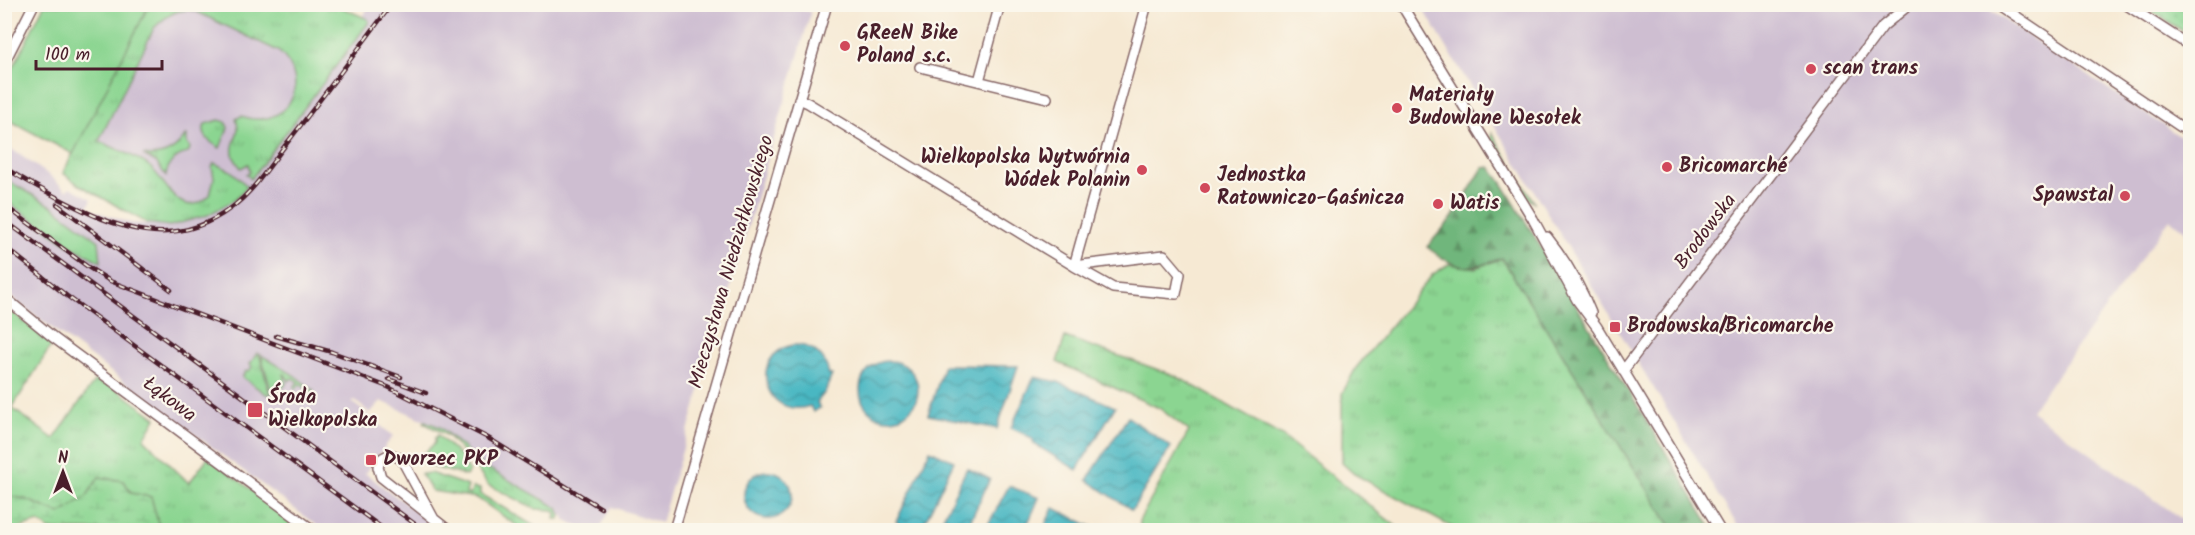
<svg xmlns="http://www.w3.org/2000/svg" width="2195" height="535" viewBox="0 0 2195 535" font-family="Kalam,sans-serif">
	<defs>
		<pattern id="grass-tufts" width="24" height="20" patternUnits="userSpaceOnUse" patternTransform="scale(1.5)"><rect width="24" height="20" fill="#8bd591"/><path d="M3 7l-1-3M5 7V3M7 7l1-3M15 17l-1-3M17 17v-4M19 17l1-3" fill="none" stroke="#79b67d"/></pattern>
		<pattern id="forest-firs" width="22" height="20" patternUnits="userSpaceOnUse" patternTransform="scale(1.5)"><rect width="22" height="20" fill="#70b67b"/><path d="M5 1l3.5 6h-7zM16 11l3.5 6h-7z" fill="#5e9365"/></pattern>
		<pattern id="wetland-marsh" width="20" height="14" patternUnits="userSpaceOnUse" patternTransform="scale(1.5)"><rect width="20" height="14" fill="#8bd591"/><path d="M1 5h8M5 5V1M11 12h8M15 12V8" fill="none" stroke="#79b67d"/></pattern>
		<pattern id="park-dots" width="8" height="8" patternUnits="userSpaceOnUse" patternTransform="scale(1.5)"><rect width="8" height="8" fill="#8bd591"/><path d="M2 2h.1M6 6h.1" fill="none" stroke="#79b67d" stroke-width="1.8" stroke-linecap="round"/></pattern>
		<pattern id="water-waves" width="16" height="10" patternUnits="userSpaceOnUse" patternTransform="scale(1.5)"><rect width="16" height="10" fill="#48b7c2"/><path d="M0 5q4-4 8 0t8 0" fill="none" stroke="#3e949e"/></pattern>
	</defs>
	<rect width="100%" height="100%" fill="#fbf7ec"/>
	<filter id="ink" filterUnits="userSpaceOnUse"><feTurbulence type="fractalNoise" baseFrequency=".0167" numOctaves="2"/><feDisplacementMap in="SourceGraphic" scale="12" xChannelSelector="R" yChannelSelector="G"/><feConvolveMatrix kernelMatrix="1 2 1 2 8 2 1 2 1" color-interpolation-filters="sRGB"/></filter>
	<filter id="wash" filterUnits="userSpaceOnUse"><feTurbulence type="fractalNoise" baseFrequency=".008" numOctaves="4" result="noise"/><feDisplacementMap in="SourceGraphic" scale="24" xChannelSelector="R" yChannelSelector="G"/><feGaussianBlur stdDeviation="1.35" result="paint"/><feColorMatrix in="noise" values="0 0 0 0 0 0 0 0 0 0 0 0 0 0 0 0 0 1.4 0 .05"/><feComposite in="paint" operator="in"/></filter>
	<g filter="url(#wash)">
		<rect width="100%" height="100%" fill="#f6e9d3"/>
		<path fill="#cebed1" d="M 370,4 L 797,4 L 796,8 L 811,12 L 661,523 L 612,507 L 599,530 L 585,530 L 564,519 L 565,517 L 560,514 L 558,508 L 484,466 L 440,427 L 381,401 L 370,413 L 354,400 L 352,402 L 393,436 L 365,473 L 440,530 L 323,530 L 16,301 L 5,289 L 4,144 L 49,175 L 67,191 L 70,187 L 92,199 L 88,207 L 95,211 L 131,223 L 160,225 L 147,223 L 78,184 L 63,173 L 149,5 L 336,5 L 363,17 Z
			M 1421,5 L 1982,5 L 2190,143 L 2190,235 L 2170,219 L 2031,411 L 2190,525 L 2190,530 L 1740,530 Z"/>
		<path fill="url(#grass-tufts)" stroke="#6a7a5e" stroke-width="1.5" d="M 149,5 L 336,5 L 368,19 L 369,22 L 251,179 L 246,174 L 250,172 L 248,164 L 241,168 C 221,145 244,139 236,119 L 241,116 C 286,132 315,82 278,51 L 195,11 C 177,8 167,15 154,28 L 99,141 C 115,149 135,155 149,166 C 167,180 179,224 210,195 L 214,178 L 212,167 L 214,163 L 231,171 L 247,186 L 236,199 L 208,215 L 170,226 L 147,223 L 78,184 L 63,173 Z
			M 219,120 L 226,122 L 228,128 L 220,148 C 211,143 200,136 205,124 Z
			M 1492,133 L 1534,202 C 1519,198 1499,155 1490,141 Z
			M 186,135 L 187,135 L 187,143 L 190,148 L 188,153 C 176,155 167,164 166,176 L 156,162 L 143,155 C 162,158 176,151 186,135 Z
			M 5,179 L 52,206 L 99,241 L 101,262 L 72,247 L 5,200 Z
			M 1502,258 L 1673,530 L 1457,530 L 1354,474 L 1342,463 L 1342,394 L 1356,368 L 1433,274 L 1449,264 L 1476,268 Z
			M 4,306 L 53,343 L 12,408 L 54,439 L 98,376 L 156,418 L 144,439 L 189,483 L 208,457 L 305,530 L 160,530 L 151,497 L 131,493 L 124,481 L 99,477 L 87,496 L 60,514 L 25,499 L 9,496 L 5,494 Z
			M 1065,337 L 1176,376 L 1282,436 L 1397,527 L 1404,530 L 1141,530 L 1139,521 L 1189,431 L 1159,408 L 1057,362 Z
			M 257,353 L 260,357 L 270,395 L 266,394 L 242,377 L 246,371 L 249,371 L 252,367 L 250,364 Z
			M 261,355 L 294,375 L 314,391 L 309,398 L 307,397 L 310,391 L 300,384 L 296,389 L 294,387 L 298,382 L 292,378 L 289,381 L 284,373 L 286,384 L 279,392 L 272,394 Z
			M 425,421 L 440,427 L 484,466 L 558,508 L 561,516 L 559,519 L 555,519 L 556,513 L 551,510 L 536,509 L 488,485 L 475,467 L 478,462 L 472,463 L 448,436 L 424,423 Z
			M 438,435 L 462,458 L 469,471 L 466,476 L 425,465 L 419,458 L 435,443 L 435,438 Z
			M 430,473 L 468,486 L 466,493 L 470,495 L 473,487 L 480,489 L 480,494 L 541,530 L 523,530 L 477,498 L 432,491 L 421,474 Z"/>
		<path fill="url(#forest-firs)" stroke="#5d6a53" stroke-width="1.5" d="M 1490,167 L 1502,183 L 1713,530 L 1673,530 L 1502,258 C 1467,272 1457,270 1427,247 L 1452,218 L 1483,168 Z"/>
		<path fill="url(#wetland-marsh)" stroke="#6a7a5e" stroke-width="1.5" d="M 99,477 L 124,481 L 131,493 L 151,497 L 160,530 L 50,530 L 39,522 L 19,528 L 18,530 L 5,530 L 4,494 L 9,496 L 25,499 L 60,514 L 87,496 Z"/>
		<path fill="url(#park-dots)" stroke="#6a7a5e" stroke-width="1.5" d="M 2142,5 L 2190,5 L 2190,36 Z"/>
		<path fill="#8bd591" stroke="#6a7a5e" stroke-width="1.5" d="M 44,5 L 149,5 L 73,154 L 5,118 L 5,84 Z"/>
		<path fill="url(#water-waves)" stroke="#496b76" stroke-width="1.5" d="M 793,345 C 812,344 826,356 829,375 L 832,375 L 825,392 L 817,402 L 820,408 L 813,412 L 810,406 C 764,421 747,355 793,345 Z
			M860 390a29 29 0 1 1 58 0a29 29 0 1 1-58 0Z
			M 944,365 L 1018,366 L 997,429 L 928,415 Z
			M 1034,377 L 1058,382 L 1115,407 L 1077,470 L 1034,444 L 1032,438 L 1011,428 Z
			M 1128,417 L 1171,447 L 1132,510 L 1087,480 Z
			M 930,450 L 954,461 L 921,530 L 914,530 L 896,522 Z
			M 967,468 L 990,479 L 966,530 L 937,530 Z
			M744 495a24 24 0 1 1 48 0a24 24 0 1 1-48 0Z
			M 1009,486 L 1039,498 L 1025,530 L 985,530 Z
			M 1053,508 L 1054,508 L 1098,530 L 1043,530 Z"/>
	</g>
	<g filter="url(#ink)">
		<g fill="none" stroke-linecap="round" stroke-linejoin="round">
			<g stroke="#866666" stroke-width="12">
				<path id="minor" d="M 1401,4 L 1533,219 L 1577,300 L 1597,327 L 1720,530
					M 1998,4 L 2190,133
					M 2125,4 L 2190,46
					M 4,63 L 34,4
					M 920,67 L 1047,98
					M 979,81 L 1000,4
					M 799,99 L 808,103 L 1074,266 L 1113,288 L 1176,294 L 1180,274 L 1164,255 L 1074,266
					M 1547,237 C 1566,261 1580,285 1591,313
					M 1074,266 L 1147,4
					M 4,297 L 54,338 L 313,530
					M 1623,371 L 1883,26 L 1910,4
					M 434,519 L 402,460 C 394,454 389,453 381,459 L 378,467 L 381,477 L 448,530
					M 674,530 L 827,4"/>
			</g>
			<use href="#minor" stroke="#fff" stroke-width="9"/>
			<g stroke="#4a1f2b" stroke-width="4.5">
				<path id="rail" d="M 4,167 C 22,179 41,189 60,199 C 116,228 173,252 231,208 C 254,191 270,165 287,143 C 323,97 357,50 392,4
					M 57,204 L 171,290
					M 4,205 L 88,267 L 110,281 L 388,387 L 488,438 L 601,508
					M 4,220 L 423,530
					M 4,246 L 67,296 L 385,530
					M 276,336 L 332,352 L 401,377
					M 389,379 L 426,393"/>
			</g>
			<use href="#rail" stroke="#fbf7ec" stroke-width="2" stroke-dasharray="7" stroke-linecap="butt"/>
		</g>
	</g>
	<g fill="#d1495b" stroke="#fbf7ec" stroke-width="2">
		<circle cx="845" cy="46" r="6"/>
		<circle cx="1811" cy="69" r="6"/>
		<circle cx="1397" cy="108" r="6"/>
		<circle cx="1667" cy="167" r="6"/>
		<circle cx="1142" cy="170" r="6"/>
		<circle cx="1205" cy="188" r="6"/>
		<circle cx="2125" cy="196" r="6"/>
		<circle cx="1438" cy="204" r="6"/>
		<rect x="1609" y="321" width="12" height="12" rx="3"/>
		<rect x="247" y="402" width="16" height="16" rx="3"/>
		<rect x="365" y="454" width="12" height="12" rx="3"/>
	</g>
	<g text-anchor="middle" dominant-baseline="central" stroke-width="4.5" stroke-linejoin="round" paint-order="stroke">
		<g font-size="20" font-weight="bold" fill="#4a1f2b" stroke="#fbf7ec" text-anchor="start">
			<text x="857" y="34">GReeN Bike<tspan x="857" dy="23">Poland s.c.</tspan></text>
			<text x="1823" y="69">scan trans</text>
			<text x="1409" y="96">Materiały<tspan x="1409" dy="23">Budowlane Wesołek</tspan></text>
			<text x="1130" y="158" text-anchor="end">Wielkopolska Wytwórnia<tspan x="1130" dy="23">Wódek Polanin</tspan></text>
			<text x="1679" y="167">Bricomarché</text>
			<text x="1217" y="176">Jednostka<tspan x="1217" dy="23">Ratowniczo-Gaśnicza</tspan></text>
			<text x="2113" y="196" text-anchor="end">Spawstal</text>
			<text x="1450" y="204">Watis</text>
			<text x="1627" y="327">Brodowska/Bricomarche</text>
			<text x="268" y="398">Środa<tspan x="268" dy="23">Wielkopolska</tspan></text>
			<text x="383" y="460">Dworzec PKP</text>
		</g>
		<g font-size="20" fill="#4a1f2b" stroke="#fbf7ec">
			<text transform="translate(1706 232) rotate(-53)">Brodowska</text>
			<text transform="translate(732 262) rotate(-74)">Mieczysława Niedziałkowskiego</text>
			<text transform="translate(169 400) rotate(37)">Łąkowa</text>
		</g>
	</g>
	<rect width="2195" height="535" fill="none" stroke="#fbf7ec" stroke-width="24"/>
	<g transform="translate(63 472)" stroke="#fbf7ec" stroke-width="4.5" paint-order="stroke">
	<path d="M0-4.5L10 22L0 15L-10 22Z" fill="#4a1f2b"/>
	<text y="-9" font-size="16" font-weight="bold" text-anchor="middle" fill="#4a1f2b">N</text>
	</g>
	<path d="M36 60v9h126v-9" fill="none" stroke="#4a1f2b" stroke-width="3"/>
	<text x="45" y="60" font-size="18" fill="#4a1f2b" stroke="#fbf7ec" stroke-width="4.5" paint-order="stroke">100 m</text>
</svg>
